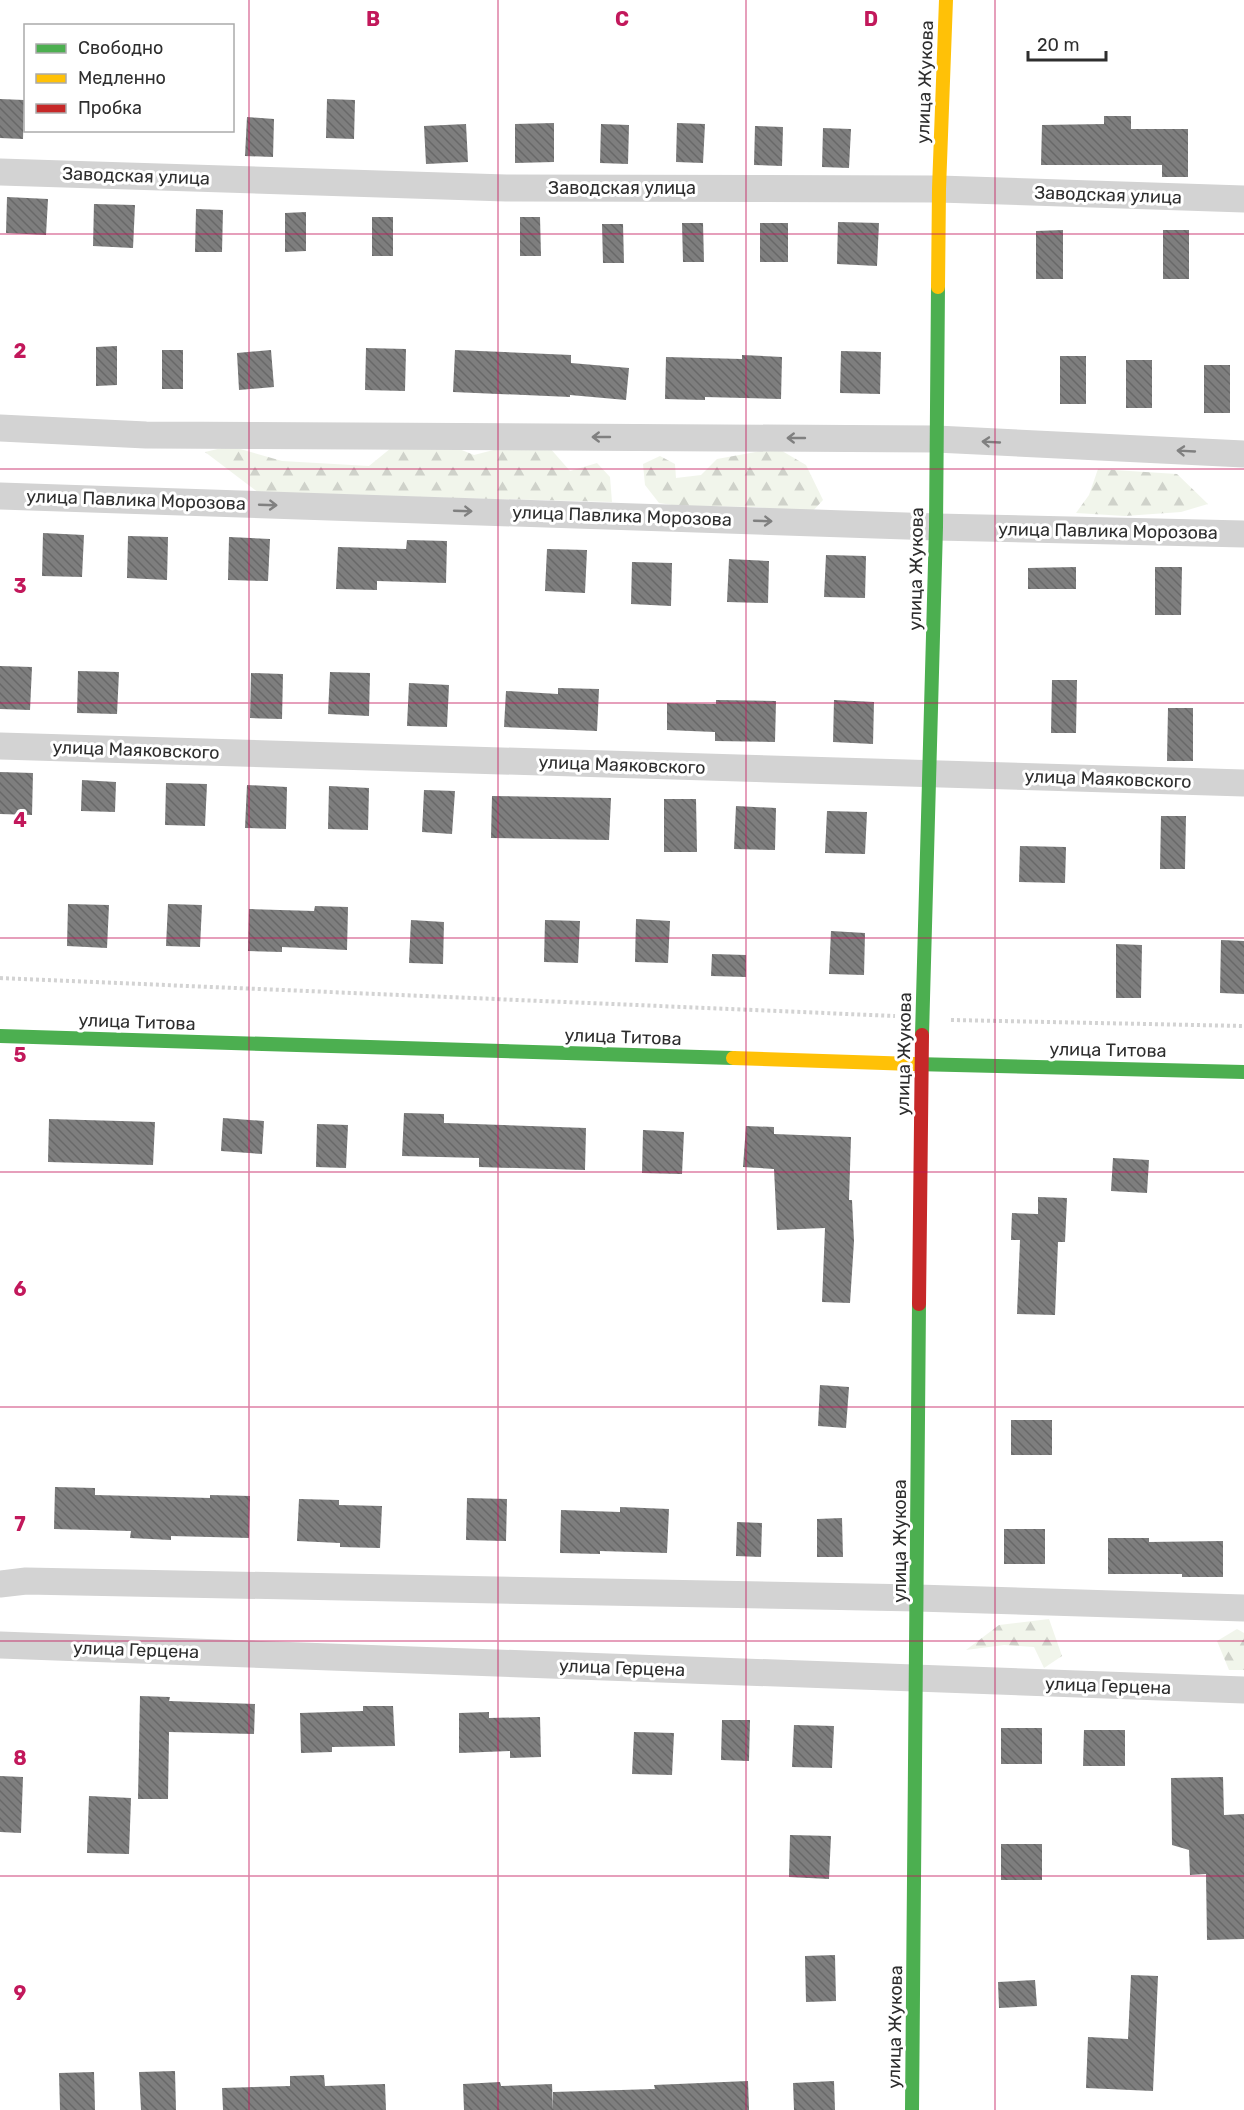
<svg xmlns="http://www.w3.org/2000/svg" width="1244" height="2110" viewBox="0 0 1244 2110" font-family="Rubik,sans-serif">
	<defs>
		<pattern id="forest-firs" width="22" height="20" patternUnits="userSpaceOnUse" patternTransform="scale(1.5)"><rect width="22" height="20" fill="#f1f5eb"/><path d="M5 1l3.5 6h-7zM16 11l3.5 6h-7z" fill="#cfd2ca"/></pattern>
		<pattern id="building-back-hatch" width="6" height="6" patternUnits="userSpaceOnUse" patternTransform="scale(1.5)"><rect width="6" height="6" fill="#7e7e7e"/><path d="M-1 5l2 2M0 0l6 6M5-1l2 2" fill="none" stroke="#686868"/></pattern>
	</defs>
	<rect width="100%" height="100%" fill="#fff"/>
	<path fill="url(#forest-firs)" d="M 447,444 L 474,455 L 509,446 L 549,447 L 570,471 L 597,463 L 610,477 L 612,502 L 259,493 L 205,452 L 230,446 L 282,461 L 369,466 L 391,448 Z
		M 777,448 L 806,465 L 823,500 L 811,513 L 756,507 L 678,506 L 659,503 L 645,485 L 643,464 L 660,456 L 675,464 L 676,478 L 701,475 L 717,459 Z
		M 1098,469 L 1177,474 L 1208,504 L 1181,512 L 1125,516 L 1076,513 L 1089,495 Z
		M 1049,1619 L 1062,1656 L 1044,1668 L 1034,1647 L 1004,1645 L 966,1650 L 999,1625 Z
		M 1237,1629 L 1244,1633 L 1244,1670 L 1229,1670 L 1217,1641 Z"/>
	<path fill="url(#building-back-hatch)" d="M 0,99 L 24,100 L 23,139 L 0,138 Z
		M 327,99 L 355,100 L 354,139 L 326,138 Z
		M 1104,116 L 1131,116 L 1131,129 L 1188,129 L 1188,177 L 1162,177 L 1162,165 L 1041,165 L 1042,125 L 1104,124 Z
		M 247,117 L 274,119 L 273,157 L 245,156 Z
		M 554,123 L 554,162 L 515,163 L 515,124 Z
		M 677,123 L 705,124 L 703,163 L 676,162 Z
		M 466,124 L 468,162 L 426,164 L 424,126 Z
		M 601,124 L 629,125 L 628,164 L 600,163 Z
		M 755,126 L 783,127 L 782,166 L 754,165 Z
		M 823,128 L 851,129 L 849,168 L 822,167 Z
		M 7,197 L 48,199 L 46,235 L 6,233 Z
		M 94,204 L 135,205 L 133,248 L 93,246 Z
		M 196,209 L 223,210 L 222,252 L 195,252 Z
		M 306,212 L 306,251 L 285,252 L 285,213 Z
		M 372,217 L 393,217 L 393,256 L 372,256 Z
		M 520,217 L 540,217 L 541,256 L 520,256 Z
		M 838,222 L 879,223 L 877,266 L 837,264 Z
		M 682,223 L 703,223 L 704,262 L 683,262 Z
		M 760,223 L 788,223 L 788,262 L 760,262 Z
		M 602,224 L 623,224 L 624,263 L 603,263 Z
		M 1063,230 L 1063,279 L 1036,279 L 1036,231 Z
		M 1163,230 L 1189,230 L 1189,279 L 1163,279 Z
		M 117,346 L 117,385 L 96,386 L 96,347 Z
		M 366,348 L 406,349 L 405,391 L 365,390 Z
		M 162,350 L 183,350 L 183,389 L 162,389 Z
		M 271,350 L 274,387 L 239,390 L 237,353 Z
		M 455,350 L 571,355 L 571,363 L 629,368 L 626,400 L 570,395 L 570,397 L 453,392 Z
		M 841,351 L 881,352 L 880,394 L 840,393 Z
		M 742,355 L 782,357 L 781,399 L 705,397 L 705,400 L 665,399 L 666,357 L 742,359 Z
		M 1060,356 L 1086,356 L 1086,404 L 1060,404 Z
		M 1126,360 L 1152,360 L 1152,408 L 1126,408 Z
		M 1204,365 L 1230,365 L 1230,413 L 1204,413 Z
		M 43,533 L 84,535 L 82,577 L 42,576 Z
		M 128,536 L 168,537 L 167,580 L 127,578 Z
		M 229,537 L 270,539 L 268,581 L 228,580 Z
		M 407,540 L 447,541 L 446,583 L 377,581 L 377,590 L 336,589 L 338,547 L 406,549 Z
		M 547,549 L 587,550 L 585,593 L 545,591 Z
		M 826,555 L 866,556 L 865,598 L 824,597 Z
		M 729,559 L 769,561 L 768,603 L 727,602 Z
		M 632,562 L 672,563 L 671,606 L 631,604 Z
		M 1076,567 L 1076,589 L 1028,589 L 1028,568 Z
		M 1155,567 L 1182,567 L 1181,615 L 1155,615 Z
		M 0,666 L 32,667 L 30,710 L 0,709 Z
		M 78,671 L 119,672 L 117,714 L 77,713 Z
		M 330,672 L 370,673 L 369,716 L 328,714 Z
		M 251,673 L 283,674 L 282,719 L 250,718 Z
		M 1052,680 L 1077,680 L 1076,733 L 1051,733 Z
		M 409,683 L 449,685 L 447,727 L 407,726 Z
		M 558,688 L 599,689 L 597,731 L 504,727 L 506,691 L 558,694 Z
		M 716,700 L 776,701 L 775,742 L 715,741 L 715,732 L 667,730 L 667,703 L 716,704 Z
		M 834,700 L 874,702 L 873,744 L 833,742 Z
		M 1168,708 L 1193,708 L 1193,761 L 1167,761 Z
		M 0,772 L 33,773 L 32,815 L 0,814 Z
		M 82,780 L 116,782 L 115,812 L 81,811 Z
		M 166,783 L 207,784 L 205,826 L 165,825 Z
		M 247,785 L 287,787 L 286,829 L 245,828 Z
		M 329,786 L 369,788 L 368,830 L 328,829 Z
		M 424,790 L 455,791 L 452,834 L 422,832 Z
		M 492,796 L 611,798 L 609,840 L 491,838 Z
		M 664,799 L 696,799 L 697,852 L 664,852 Z
		M 736,806 L 776,808 L 775,850 L 734,849 Z
		M 827,811 L 867,812 L 865,854 L 825,853 Z
		M 1161,816 L 1186,816 L 1185,869 L 1160,869 Z
		M 1020,846 L 1066,847 L 1065,883 L 1019,882 Z
		M 68,904 L 109,905 L 107,948 L 67,946 Z
		M 168,904 L 202,905 L 200,947 L 166,946 Z
		M 315,906 L 348,907 L 347,950 L 282,947 L 282,952 L 248,951 L 249,909 L 314,911 Z
		M 636,919 L 670,921 L 668,963 L 635,962 Z
		M 411,920 L 444,922 L 443,964 L 409,963 Z
		M 545,920 L 580,921 L 578,963 L 544,962 Z
		M 831,931 L 865,933 L 864,975 L 829,974 Z
		M 1221,940 L 1244,941 L 1244,994 L 1220,993 Z
		M 1116,944 L 1142,945 L 1141,998 L 1116,998 Z
		M 712,954 L 746,955 L 746,977 L 711,976 Z
		M 404,1113 L 444,1114 L 444,1123 L 586,1128 L 585,1170 L 479,1167 L 479,1158 L 402,1156 Z
		M 223,1118 L 264,1121 L 262,1154 L 221,1151 Z
		M 49,1119 L 155,1122 L 153,1165 L 48,1162 Z
		M 317,1124 L 348,1125 L 346,1168 L 316,1167 Z
		M 746,1126 L 774,1127 L 774,1134 L 851,1137 L 849,1200 L 852,1200 L 854,1241 L 850,1303 L 822,1302 L 825,1228 L 777,1230 L 774,1169 L 743,1167 Z
		M 643,1130 L 684,1132 L 682,1174 L 642,1173 Z
		M 1113,1158 L 1149,1160 L 1147,1193 L 1111,1191 Z
		M 1038,1197 L 1067,1198 L 1065,1242 L 1058,1242 L 1055,1315 L 1017,1314 L 1020,1240 L 1011,1240 L 1012,1213 L 1038,1214 Z
		M 820,1385 L 849,1387 L 846,1428 L 818,1426 Z
		M 1011,1420 L 1052,1420 L 1052,1455 L 1011,1455 Z
		M 55,1487 L 95,1488 L 95,1495 L 210,1498 L 210,1495 L 250,1496 L 249,1538 L 171,1536 L 171,1540 L 130,1538 L 131,1531 L 54,1529 Z
		M 467,1498 L 507,1499 L 506,1541 L 466,1540 Z
		M 299,1499 L 339,1500 L 339,1505 L 382,1506 L 380,1548 L 340,1547 L 340,1543 L 297,1541 Z
		M 620,1507 L 669,1509 L 667,1553 L 600,1551 L 600,1554 L 560,1553 L 561,1510 L 620,1512 Z
		M 842,1518 L 843,1557 L 817,1557 L 817,1519 Z
		M 737,1522 L 762,1523 L 761,1557 L 736,1556 Z
		M 1004,1529 L 1045,1529 L 1045,1564 L 1004,1564 Z
		M 1108,1538 L 1149,1538 L 1149,1542 L 1223,1541 L 1223,1577 L 1182,1577 L 1182,1574 L 1108,1574 Z
		M 140,1696 L 170,1697 L 169,1701 L 255,1704 L 254,1734 L 169,1732 L 168,1799 L 138,1799 Z
		M 363,1706 L 393,1706 L 395,1746 L 332,1747 L 332,1752 L 301,1753 L 300,1713 L 363,1711 Z
		M 489,1712 L 489,1718 L 540,1717 L 541,1757 L 510,1758 L 510,1751 L 459,1753 L 459,1713 Z
		M 722,1720 L 750,1720 L 749,1761 L 721,1760 Z
		M 794,1725 L 834,1726 L 832,1768 L 792,1767 Z
		M 1001,1728 L 1042,1728 L 1042,1764 L 1001,1764 Z
		M 1084,1730 L 1125,1730 L 1125,1766 L 1083,1766 Z
		M 634,1732 L 674,1733 L 672,1775 L 632,1774 Z
		M 0,1776 L 23,1777 L 21,1833 L 0,1832 Z
		M 1223,1777 L 1224,1815 L 1244,1814 L 1244,1939 L 1207,1940 L 1206,1874 L 1190,1875 L 1189,1850 L 1172,1845 L 1171,1778 Z
		M 89,1796 L 131,1798 L 129,1854 L 87,1853 Z
		M 790,1835 L 831,1836 L 829,1879 L 789,1877 Z
		M 1001,1844 L 1042,1844 L 1042,1880 L 1001,1880 Z
		M 835,1955 L 836,2001 L 806,2002 L 805,1956 Z
		M 1131,1975 L 1158,1976 L 1153,2091 L 1086,2088 L 1088,2037 L 1128,2039 Z
		M 1035,1980 L 1037,2006 L 999,2008 L 998,1982 Z
		M 175,2071 L 176,2110 L 141,2110 L 139,2072 Z
		M 94,2072 L 95,2110 L 60,2110 L 59,2073 Z
		M 324,2075 L 325,2086 L 385,2084 L 386,2110 L 223,2110 L 222,2088 L 290,2086 L 290,2076 Z
		M 748,2081 L 749,2110 L 553,2110 L 553,2092 L 655,2089 L 654,2085 Z
		M 834,2081 L 835,2110 L 794,2110 L 793,2083 Z
		M 500,2082 L 501,2086 L 552,2084 L 553,2110 L 464,2110 L 463,2084 Z"/>
	<g fill="none" stroke-linecap="round" stroke-linejoin="round">
		<path stroke="#d3d3d3" stroke-width="4" stroke-dasharray="3 3" stroke-linecap="butt" d="M 0,978 L 895,1016
			M 951,1020 L 1244,1026"/>
		<path stroke="#d3d3d3" stroke-width="27" d="M 0,172 L 506,188 L 939,189 L 1244,199
			M 0,428 L 146,435 L 936,439 L 1244,454
			M 0,496 L 936,527 L 1244,534
			M 0,746 L 1244,783
			M 0,1584 L 26,1581 L 917,1598 L 1244,1608
			M 0,1645 L 1244,1690"/>
		<path stroke="#4caf50" stroke-width="14" d="M 922,1035 L 936,527 L 938,287
			M 0,1036 L 733,1058
			M 914,1064 L 1244,1072
			M 912,2110 L 919,1304"/>
		<path stroke="#ffc107" stroke-width="14" d="M 938,287 L 939,189 L 946,0
			M 733,1058 L 914,1064"/>
		<path stroke="#c62828" stroke-width="14" d="M 919,1304 L 922,1035"/>
	</g>
	<defs><path id="oneway-shaft" d="M-6 0H5M1.5-3L5.5 0L1.5 3" fill="none" stroke-width="1.6" stroke-linecap="round" stroke-linejoin="round" transform="scale(1.5)"/></defs>
	<g stroke="#808080">
		<use href="#oneway-shaft" transform="translate(601 437) rotate(-180)"/>
		<use href="#oneway-shaft" transform="translate(796 438) rotate(-180)"/>
		<use href="#oneway-shaft" transform="translate(991 442) rotate(-177)"/>
		<use href="#oneway-shaft" transform="translate(1186 451) rotate(-177)"/>
		<use href="#oneway-shaft" transform="translate(268 505) rotate(2)"/>
		<use href="#oneway-shaft" transform="translate(463 511) rotate(2)"/>
		<use href="#oneway-shaft" transform="translate(763 521) rotate(2)"/>
	</g>
	<path fill="none" stroke="#c2185b" stroke-width="1.5" stroke-opacity="0.55" d="M 249,0 L 249,2110M 498,0 L 498,2110M 746,0 L 746,2110M 995,0 L 995,2110M 0,234 L 1244,234M 0,469 L 1244,469M 0,703 L 1244,703M 0,938 L 1244,938M 0,1172 L 1244,1172M 0,1407 L 1244,1407M 0,1641 L 1244,1641M 0,1876 L 1244,1876"/>
	<g text-anchor="middle" dominant-baseline="central" stroke-width="6" stroke-linejoin="round" paint-order="stroke">
		<g font-size="18" fill="#2e2e2e" stroke="#fff">
			<text transform="translate(925 82) rotate(-88)">улица Жукова</text>
			<text transform="translate(136 176) rotate(2)">Заводская улица</text>
			<text x="622" y="188">Заводская улица</text>
			<text transform="translate(1108 195) rotate(2)">Заводская улица</text>
			<text transform="translate(136 500) rotate(2)">улица Павлика Морозова</text>
			<text transform="translate(622 516) rotate(2)">улица Павлика Морозова</text>
			<text transform="translate(1108 531) rotate(1)">улица Павлика Морозова</text>
			<text transform="translate(916 569) rotate(-89)">улица Жукова</text>
			<text transform="translate(136 750) rotate(2)">улица Маяковского</text>
			<text transform="translate(622 765) rotate(2)">улица Маяковского</text>
			<text transform="translate(1108 779) rotate(2)">улица Маяковского</text>
			<text transform="translate(137 1022) rotate(2)">улица Титова</text>
			<text transform="translate(623 1037) rotate(2)">улица Титова</text>
			<text transform="translate(1108 1050) rotate(1)">улица Титова</text>
			<text transform="translate(904 1054) rotate(-89)">улица Жукова</text>
			<text transform="translate(900 1541) rotate(-90)">улица Жукова</text>
			<text transform="translate(136 1650) rotate(2)">улица Герцена</text>
			<text transform="translate(622 1668) rotate(2)">улица Герцена</text>
			<text transform="translate(1108 1686) rotate(2)">улица Герцена</text>
			<text transform="translate(895 2027) rotate(-89)">улица Жукова</text>
		</g>
	</g>
	<g font-size="20" text-anchor="middle" font-weight="bold" fill="#c2185b" stroke="#fff" stroke-width="6" stroke-linejoin="round" paint-order="stroke">
		<text x="373" y="26">B</text>
		<text x="622" y="26">C</text>
		<text x="871" y="26">D</text>
		<text x="20" y="358">2</text>
		<text x="20" y="593">3</text>
		<text x="20" y="827">4</text>
		<text x="20" y="1062">5</text>
		<text x="20" y="1296">6</text>
		<text x="20" y="1531">7</text>
		<text x="20" y="1765">8</text>
		<text x="20" y="2000">9</text>
	</g>
	<rect x="24" y="24" width="210" height="108" fill="#ffffff" stroke="#ababab" stroke-width="1.5"/>
	<rect x="36" y="44" width="30" height="9" fill="#4caf50" stroke="#ababab" stroke-width="1.5"/>
	<text x="78" y="54" font-size="18" fill="#2e2e2e">Свободно</text>
	<rect x="36" y="74" width="30" height="9" fill="#ffc107" stroke="#ababab" stroke-width="1.5"/>
	<text x="78" y="84" font-size="18" fill="#2e2e2e">Медленно</text>
	<rect x="36" y="104" width="30" height="9" fill="#c62828" stroke="#ababab" stroke-width="1.5"/>
	<text x="78" y="114" font-size="18" fill="#2e2e2e">Пробка</text>
	<path d="M1028 51v9h78v-9" fill="none" stroke="#2e2e2e" stroke-width="3"/>
	<text x="1037" y="51" font-size="18" fill="#2e2e2e" stroke="#ffffff" stroke-width="4.5" paint-order="stroke">20 m</text>
</svg>
